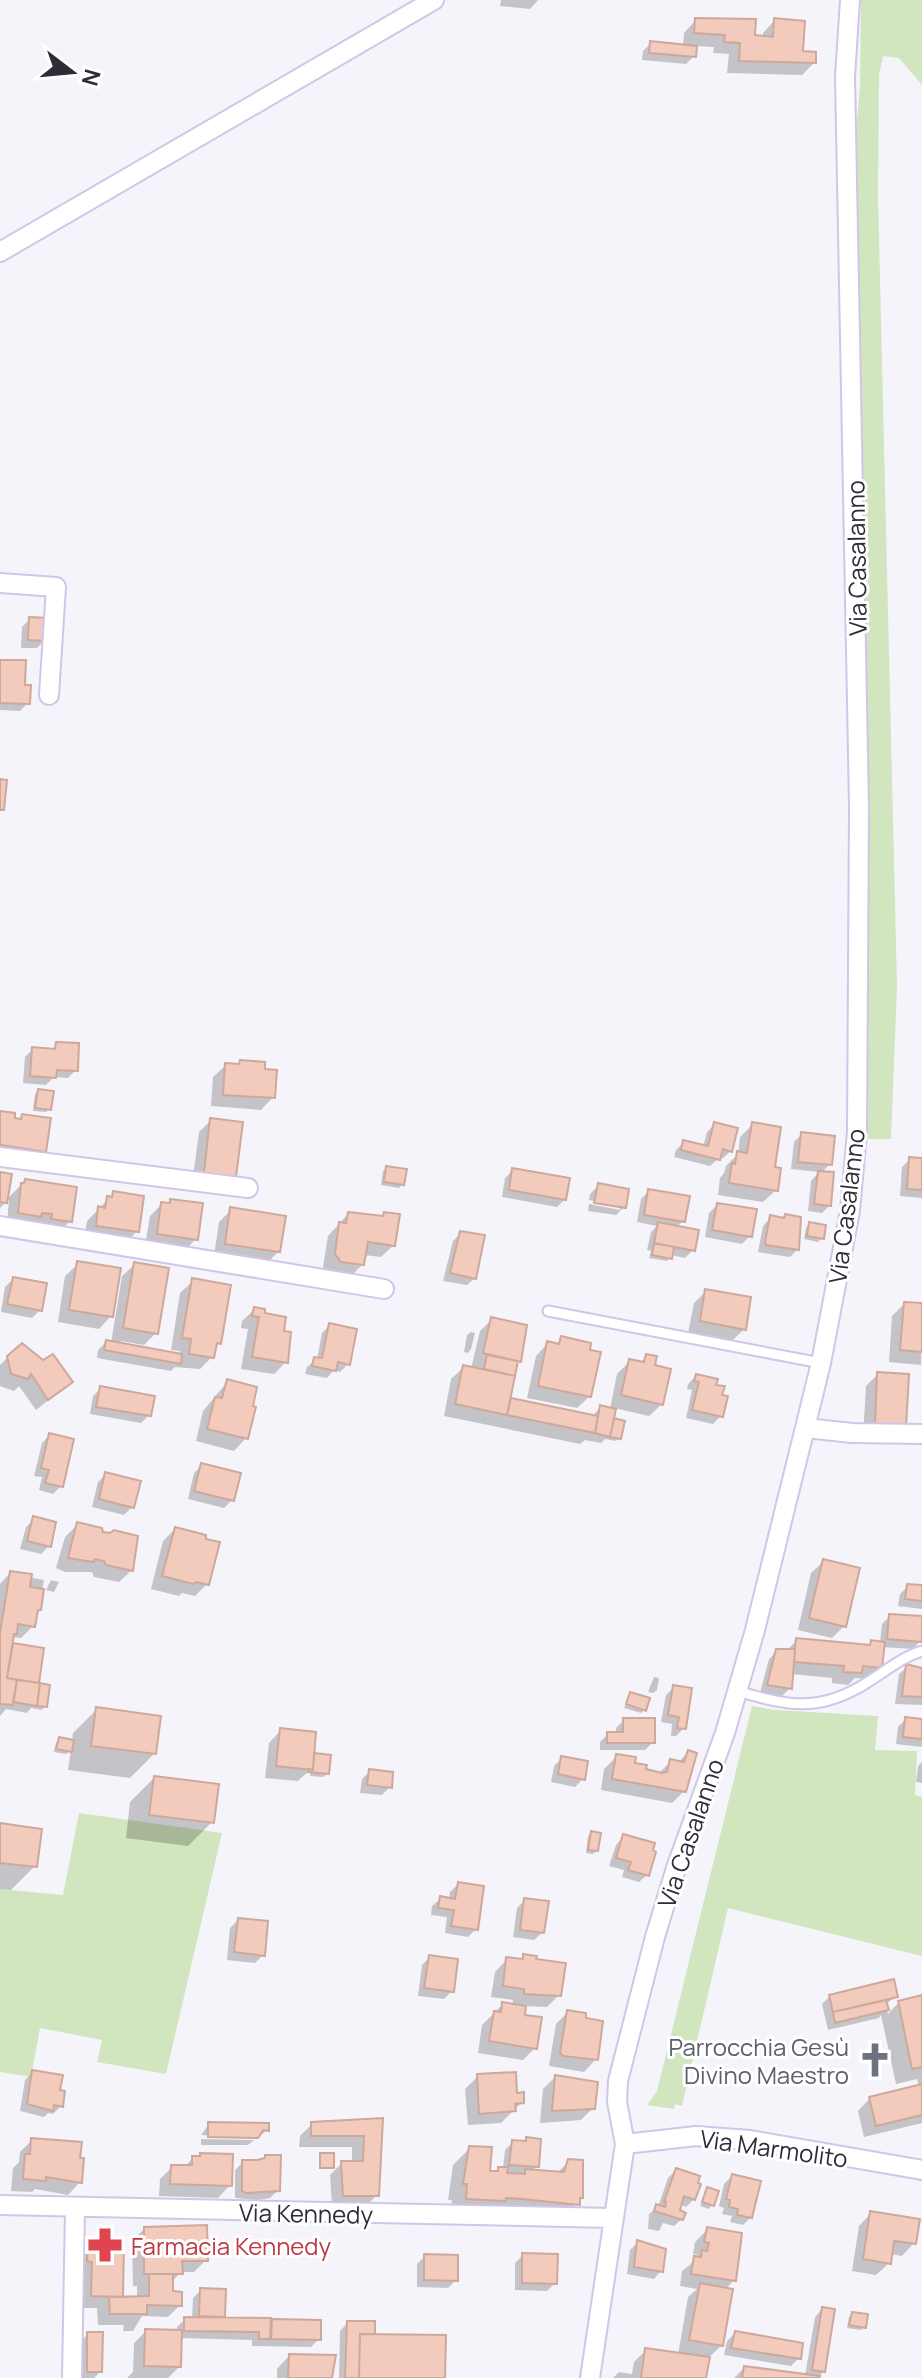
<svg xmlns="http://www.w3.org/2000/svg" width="922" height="2378" viewBox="0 0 922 2378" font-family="Manrope,sans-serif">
	<rect width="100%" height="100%" fill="#f6f4fb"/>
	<path fill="#d1e5be" d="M 861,0 L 922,0 L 922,85 L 899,58 L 883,56 L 879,75 L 878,196 L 897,986 L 891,1139 L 866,1139 L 868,863 L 855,144 L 860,86 Z
		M 752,1706 L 775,1710 L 878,1716 L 875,1750 L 917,1751 L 915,1795 L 922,1797 L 922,1956 L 728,1908 L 682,2106 L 675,2104 L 674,2109 L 647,2105 L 657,2091 Z
		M 79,1813 L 222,1833 L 166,2074 L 97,2062 L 102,2040 L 40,2028 L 31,2077 L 0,2072 L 0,1889 L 63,1895 Z"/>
	<path fill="#0003" d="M 501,0 L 538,0 L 530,9 L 500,6 Z
		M 696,20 L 762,38 L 763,33 L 775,20 L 801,53 L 814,63 L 802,75 L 727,73 L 729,54 L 713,53 L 714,47 L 695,46 L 694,56 L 686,64 L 642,60 L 643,51 L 651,43 L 683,46 L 684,33 Z
		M 30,619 L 45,640 L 37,648 L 21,648 L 22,627 Z
		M 0,662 L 23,687 L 28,703 L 20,711 L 0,710 Z
		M 57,1044 L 76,1070 L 68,1078 L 54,1077 L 46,1085 L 23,1083 L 25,1057 L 33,1049 L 50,1051 Z
		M 240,1062 L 273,1097 L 261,1110 L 211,1106 L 213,1077 L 226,1065 L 237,1066 Z
		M 39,1091 L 49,1109 L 46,1112 L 33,1111 L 35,1094 Z
		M 0,1113 L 17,1121 L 22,1116 L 44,1151 L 31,1163 L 0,1158 Z
		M 211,1120 L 234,1177 L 222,1189 L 192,1185 L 199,1132 Z
		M 715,1124 L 731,1151 L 723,1158 L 719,1158 L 710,1166 L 674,1157 L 676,1150 L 684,1142 L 703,1147 L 707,1132 Z
		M 753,1124 L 773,1169 L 776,1190 L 763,1202 L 718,1195 L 720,1178 L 724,1173 L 726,1166 L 738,1154 L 740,1137 Z
		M 802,1134 L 830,1164 L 821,1173 L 830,1205 L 822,1213 L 808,1211 L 811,1181 L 819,1172 L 791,1169 L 794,1142 Z
		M 910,1159 L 922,1160 L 922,1198 L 900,1196 L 902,1167 Z
		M 387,1168 L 402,1184 L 399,1188 L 381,1185 L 383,1171 Z
		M 513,1170 L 565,1199 L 557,1207 L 502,1197 L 505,1178 Z
		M 0,1174 L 6,1200 L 21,1185 L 70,1221 L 58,1233 L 7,1225 L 9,1199 L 0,1208 Z
		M 598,1186 L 624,1207 L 616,1215 L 588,1211 L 589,1204 L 620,1210 L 620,1205 L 589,1200 L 590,1194 Z
		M 649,1191 L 683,1221 L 677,1227 L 693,1250 L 685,1258 L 671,1255 L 667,1261 L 649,1258 L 651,1251 L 647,1250 L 651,1232 L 657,1226 L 637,1222 L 641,1199 Z
		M 114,1193 L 137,1231 L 125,1244 L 84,1238 L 87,1221 Z
		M 171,1201 L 196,1239 L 184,1251 L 145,1246 L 150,1216 L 162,1204 L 168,1205 Z
		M 717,1205 L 750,1236 L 742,1244 L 705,1237 L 709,1213 Z
		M 231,1210 L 279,1251 L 266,1264 L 214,1256 L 219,1222 Z
		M 348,1214 L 381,1218 L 384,1214 L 394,1245 L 381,1257 L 364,1255 L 363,1264 L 350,1277 L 329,1274 L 323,1267 L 328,1236 Z
		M 771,1217 L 800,1234 L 798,1249 L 790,1257 L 758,1252 L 763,1226 Z
		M 810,1224 L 822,1238 L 818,1242 L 804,1239 L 806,1228 Z
		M 461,1233 L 475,1278 L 467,1285 L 443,1281 L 453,1241 Z
		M 78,1264 L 111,1316 L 99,1329 L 58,1322 L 65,1276 Z
		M 135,1264 L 156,1333 L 144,1345 L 121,1341 L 120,1345 L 179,1356 L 180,1351 L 171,1350 L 180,1293 L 193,1281 L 219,1343 L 214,1349 L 212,1357 L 200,1369 L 175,1367 L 171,1371 L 97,1358 L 98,1350 L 106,1342 L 111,1343 L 122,1276 Z
		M 13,1279 L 40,1310 L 32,1318 L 1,1312 L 5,1287 Z
		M 706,1291 L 744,1329 L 732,1341 L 688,1333 L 694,1303 Z
		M 904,1304 L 922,1305 L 921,1365 L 889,1362 L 892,1316 Z
		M 255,1309 L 281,1333 L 286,1362 L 274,1374 L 241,1369 L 248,1329 L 241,1328 L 242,1321 Z
		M 492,1319 L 519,1361 L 516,1365 L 508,1399 L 592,1416 L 601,1407 L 610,1409 L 617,1374 L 630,1361 L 639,1364 L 647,1356 L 653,1366 L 662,1404 L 649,1416 L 614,1408 L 611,1425 L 619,1438 L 616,1441 L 605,1439 L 601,1443 L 585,1440 L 580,1444 L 444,1416 L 451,1379 L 464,1367 L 471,1369 L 480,1331 Z
		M 330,1325 L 348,1364 L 340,1372 L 334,1370 L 327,1378 L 305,1374 L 307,1367 L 317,1359 L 322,1333 Z
		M 471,1332 L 475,1333 L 471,1349 L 468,1353 L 464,1352 L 467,1335 Z
		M 562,1338 L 590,1396 L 577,1408 L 527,1398 L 536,1356 L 548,1343 L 555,1345 Z
		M 8,1357 L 71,1382 L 36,1410 L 19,1386 L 14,1391 L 0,1386 L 0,1365 Z
		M 878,1374 L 904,1426 L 863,1437 L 866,1386 Z
		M 696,1376 L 714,1386 L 721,1416 L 713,1424 L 686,1418 L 692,1390 L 687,1389 L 688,1384 Z
		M 228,1381 L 246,1438 L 234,1451 L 196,1441 L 203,1411 Z
		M 101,1388 L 149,1415 L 141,1423 L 90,1414 L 93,1396 Z
		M 50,1435 L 61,1486 L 53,1494 L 39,1490 L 42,1477 L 34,1476 L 42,1443 Z
		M 202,1465 L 232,1500 L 224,1508 L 188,1499 L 194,1473 Z
		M 106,1474 L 132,1507 L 124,1515 L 92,1507 L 98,1482 Z
		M 34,1519 L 49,1546 L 41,1554 L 20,1549 L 26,1527 Z
		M 77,1525 L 132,1570 L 119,1582 L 94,1577 L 92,1572 L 65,1572 L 56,1568 L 65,1537 Z
		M 175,1529 L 207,1584 L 195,1596 L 182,1593 L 179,1596 L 151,1589 L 163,1541 Z
		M 824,1561 L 844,1626 L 832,1638 L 798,1630 L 811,1573 Z
		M 10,1573 L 29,1581 L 33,1578 L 44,1580 L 39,1609 L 35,1613 L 33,1626 L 21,1638 L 12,1637 L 11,1645 L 42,1650 L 37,1689 L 45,1706 L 42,1710 L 31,1708 L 27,1713 L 6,1709 L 0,1716 L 0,1584 Z
		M 51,1580 L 59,1582 L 54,1592 L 46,1590 Z
		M 908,1586 L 922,1587 L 922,1609 L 898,1606 L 900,1594 Z
		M 890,1616 L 922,1618 L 920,1641 L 913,1649 L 882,1647 L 880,1667 L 868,1679 L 855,1678 L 848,1685 L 832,1683 L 832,1678 L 791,1674 L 790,1688 L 782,1696 L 760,1693 L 769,1659 L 777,1651 L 786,1651 L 797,1640 L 867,1647 L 871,1642 L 880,1643 L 882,1624 Z
		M 907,1667 L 922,1670 L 922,1705 L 895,1704 L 899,1674 Z
		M 654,1677 L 659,1678 L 657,1690 L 653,1693 L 648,1692 Z
		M 674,1687 L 684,1728 L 676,1736 L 671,1736 L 672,1724 L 661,1722 L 666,1695 Z
		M 631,1694 L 644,1710 L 641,1713 L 624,1708 Z
		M 97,1709 L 154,1754 L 130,1778 L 68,1770 L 71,1750 L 66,1754 L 54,1752 L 56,1743 L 59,1740 L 72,1742 L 73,1733 Z
		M 906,1719 L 922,1721 L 922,1747 L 896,1744 L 898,1727 Z
		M 624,1720 L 653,1742 L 645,1750 L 600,1750 L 600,1742 L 608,1734 L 616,1734 L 616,1728 Z
		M 281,1730 L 327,1774 L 323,1777 L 310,1776 L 311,1769 L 298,1781 L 265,1778 L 269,1743 Z
		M 688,1752 L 684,1791 L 672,1803 L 601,1790 L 604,1769 L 617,1756 L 643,1771 L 659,1773 L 671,1761 L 678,1763 Z
		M 562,1758 L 583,1779 L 575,1787 L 551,1782 L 554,1766 Z
		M 922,1762 L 922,1783 L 916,1782 L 918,1766 Z
		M 370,1771 L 390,1787 L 382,1795 L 360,1793 L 362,1779 Z
		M 154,1778 L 212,1822 L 188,1846 L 126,1838 L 130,1802 Z
		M 0,1825 L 35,1866 L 11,1890 L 0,1889 Z
		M 591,1833 L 597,1850 L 593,1854 L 586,1853 L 588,1836 Z
		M 623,1837 L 647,1875 L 639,1882 L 622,1877 L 624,1870 L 609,1866 L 616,1845 Z
		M 458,1884 L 476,1929 L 468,1937 L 445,1933 L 447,1917 L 431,1915 L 432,1906 L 440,1899 L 449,1900 L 450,1892 Z
		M 525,1900 L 542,1933 L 534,1940 L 513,1937 L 517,1908 Z
		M 238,1920 L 263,1955 L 255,1963 L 227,1960 L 230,1928 Z
		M 524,1956 L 559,1995 L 547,2007 L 524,2006 L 523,2016 L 535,2048 L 523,2060 L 478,2053 L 482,2025 L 503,2004 L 512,2005 L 513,2000 L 491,1997 L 495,1972 L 507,1959 L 519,1961 Z
		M 430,1957 L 452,1991 L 444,1999 L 418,1996 L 422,1965 Z
		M 830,1996 L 896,1996 L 885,2005 L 888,2014 L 899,2002 L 922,1997 L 922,2123 L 864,2137 L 858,2111 L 870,2098 L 919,2087 L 917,2079 L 896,2084 L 881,2015 L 879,2018 L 828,2030 L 822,2004 Z
		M 568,2012 L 583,2020 L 596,2059 L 584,2072 L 549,2066 L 556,2024 Z
		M 33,2072 L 58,2092 L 61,2106 L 53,2114 L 48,2113 L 44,2117 L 20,2111 L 25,2080 Z
		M 478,2076 L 515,2095 L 522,2102 L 501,2123 L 468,2125 L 465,2089 Z
		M 555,2077 L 593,2108 L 581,2120 L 540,2123 L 543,2089 Z
		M 381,2120 L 377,2195 L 365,2207 L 332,2207 L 330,2175 L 342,2163 L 352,2163 L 352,2147 L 299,2147 L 300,2136 L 312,2124 Z
		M 209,2124 L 267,2130 L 258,2138 L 201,2135 Z
		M 201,2139 L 254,2140 L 248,2145 L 201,2145 Z
		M 527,2139 L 537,2166 L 532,2171 L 557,2173 L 569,2161 L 581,2197 L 562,2221 L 450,2214 L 452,2200 L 448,2200 L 453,2165 L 470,2148 L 488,2172 L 495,2173 L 503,2169 L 505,2150 L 513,2142 L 523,2143 Z
		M 32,2140 L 80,2182 L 68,2195 L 35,2189 L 32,2192 L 11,2191 L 13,2168 L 19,2162 L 20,2152 Z
		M 193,2158 L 230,2185 L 218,2198 L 159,2196 L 160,2179 L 172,2167 L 184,2167 Z
		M 243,2162 L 278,2190 L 270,2198 L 259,2200 L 235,2198 L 235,2170 Z
		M 676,2170 L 694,2199 L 686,2207 L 679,2204 L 677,2211 L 682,2219 L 674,2226 L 663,2223 L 659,2231 L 648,2229 L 649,2214 L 658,2207 L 668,2178 Z
		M 732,2176 L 751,2217 L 743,2225 L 730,2222 L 732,2216 L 722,2214 L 724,2208 L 719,2206 L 724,2184 Z
		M 707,2190 L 712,2205 L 709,2209 L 700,2206 Z
		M 871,2213 L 914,2243 L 902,2256 L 890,2254 L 889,2263 L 876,2275 L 852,2271 L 859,2226 Z
		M 144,2229 L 206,2260 L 194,2272 L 181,2272 L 171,2283 L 171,2293 L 180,2305 L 168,2317 L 142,2316 L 133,2331 L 123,2331 L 124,2325 L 98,2325 L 97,2308 L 80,2308 L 76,2256 L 88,2244 L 121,2299 L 137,2299 L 137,2286 L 133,2286 L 132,2241 Z
		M 707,2230 L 734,2280 L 725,2290 L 721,2346 L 707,2359 L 704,2378 L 613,2378 L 619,2372 L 632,2374 L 634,2362 L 646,2350 L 678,2355 L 688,2297 L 697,2289 L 680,2286 L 682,2271 L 697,2259 L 698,2255 L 693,2254 L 695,2242 Z
		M 638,2242 L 661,2271 L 654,2279 L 627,2274 L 630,2250 Z
		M 523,2255 L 555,2283 L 547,2291 L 515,2290 L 515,2263 Z
		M 425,2256 L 456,2280 L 448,2288 L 417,2287 L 417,2264 Z
		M 201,2290 L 224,2291 L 223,2319 L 319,2322 L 319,2339 L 311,2347 L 252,2346 L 252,2340 L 180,2338 L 179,2367 L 168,2378 L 127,2378 L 133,2372 L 134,2343 L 146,2331 L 177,2332 L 177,2327 L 185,2319 L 192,2319 L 193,2298 Z
		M 822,2309 L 824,2371 L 817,2378 L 734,2378 L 744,2368 L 805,2376 L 815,2317 Z
		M 852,2314 L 864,2327 L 861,2330 L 847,2328 L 849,2317 Z
		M 347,2323 L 373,2323 L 373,2336 L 443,2378 L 339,2378 L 340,2331 Z
		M 735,2333 L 799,2358 L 791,2366 L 724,2355 L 727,2341 Z
		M 88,2334 L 101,2371 L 94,2378 L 80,2378 L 80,2342 Z
		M 289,2356 L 331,2378 L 277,2378 L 277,2369 Z"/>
	<path fill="#f3cbbd" stroke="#cea89a" stroke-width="2" d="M 695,18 L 756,19 L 755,35 L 773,37 L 774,18 L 805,21 L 803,51 L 816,52 L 816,63 L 739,61 L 740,43 L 724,42 L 725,35 L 694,33 Z
		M 650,41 L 697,46 L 696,57 L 649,53 Z
		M 29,617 L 48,618 L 46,641 L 28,640 Z
		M 0,660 L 26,660 L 25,685 L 31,685 L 30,704 L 0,703 Z
		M 0,779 L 7,780 L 4,810 L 0,810 Z
		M 56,1042 L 79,1043 L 78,1071 L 57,1070 L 56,1078 L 30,1076 L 32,1047 L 55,1049 Z
		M 240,1060 L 265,1062 L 265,1069 L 277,1070 L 275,1098 L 223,1095 L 225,1063 L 239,1064 Z
		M 38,1089 L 54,1091 L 51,1110 L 35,1108 Z
		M 0,1111 L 15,1113 L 15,1118 L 21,1119 L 22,1114 L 51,1118 L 46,1152 L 0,1145 Z
		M 210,1118 L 243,1122 L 236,1177 L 204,1173 Z
		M 714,1122 L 738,1128 L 732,1152 L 723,1149 L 720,1160 L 681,1150 L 683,1140 L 708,1146 Z
		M 752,1122 L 781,1127 L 775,1167 L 781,1168 L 778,1191 L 729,1183 L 732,1163 L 735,1164 L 737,1151 L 747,1153 Z
		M 801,1132 L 835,1136 L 832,1165 L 798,1162 Z
		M 909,1157 L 922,1158 L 922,1190 L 907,1189 Z
		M 386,1166 L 407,1169 L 404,1185 L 384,1182 Z
		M 512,1168 L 570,1178 L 566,1200 L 509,1190 Z
		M 818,1171 L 834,1172 L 831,1206 L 814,1204 Z
		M 0,1172 L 12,1174 L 7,1203 L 0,1202 Z
		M 25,1179 L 77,1187 L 72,1222 L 51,1219 L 52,1214 L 42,1213 L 41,1217 L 18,1213 L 21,1183 L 24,1183 Z
		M 598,1183 L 629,1189 L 626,1208 L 594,1203 Z
		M 648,1189 L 690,1196 L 685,1222 L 644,1215 Z
		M 113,1191 L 144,1196 L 139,1232 L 96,1226 L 98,1206 L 105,1208 L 107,1196 L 112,1197 Z
		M 170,1199 L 203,1203 L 198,1240 L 157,1234 L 161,1202 L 170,1203 Z
		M 717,1203 L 757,1209 L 752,1237 L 712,1230 Z
		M 230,1207 L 286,1216 L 280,1252 L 225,1244 Z
		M 348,1212 L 383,1216 L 384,1212 L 400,1214 L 395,1246 L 368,1242 L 364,1265 L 341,1262 L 335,1254 L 339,1222 L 346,1223 Z
		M 785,1214 L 801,1217 L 799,1250 L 766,1245 L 765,1242 L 770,1215 L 784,1218 Z
		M 658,1222 L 699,1230 L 695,1251 L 654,1243 Z
		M 809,1222 L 826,1225 L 824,1239 L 807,1236 Z
		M 460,1231 L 485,1235 L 476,1279 L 450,1273 Z
		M 654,1243 L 674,1247 L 672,1259 L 652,1255 Z
		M 77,1261 L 121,1268 L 113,1317 L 69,1310 Z
		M 134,1262 L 169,1268 L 158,1334 L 123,1328 Z
		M 13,1277 L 47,1283 L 42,1311 L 7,1304 Z
		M 192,1278 L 231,1285 L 221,1344 L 217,1343 L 214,1358 L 189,1354 L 191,1339 L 182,1338 Z
		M 705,1289 L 751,1297 L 746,1330 L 700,1321 Z
		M 904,1302 L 922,1303 L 922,1352 L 900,1350 Z
		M 254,1307 L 265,1309 L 265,1313 L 286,1317 L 284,1331 L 291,1332 L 288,1363 L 252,1357 L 259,1317 L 252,1316 Z
		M 491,1317 L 527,1325 L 521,1362 L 483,1353 Z
		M 329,1323 L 357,1329 L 350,1365 L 338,1362 L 336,1371 L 312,1366 L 314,1357 L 322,1358 Z
		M 561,1336 L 591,1343 L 590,1350 L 601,1352 L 591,1397 L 538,1386 L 547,1341 L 559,1344 Z
		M 106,1340 L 182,1354 L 181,1364 L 104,1350 Z
		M 22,1343 L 43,1360 L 53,1354 L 73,1382 L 48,1400 L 31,1374 L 28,1379 L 11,1374 L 7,1356 Z
		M 646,1354 L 657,1356 L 655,1365 L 671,1369 L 663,1405 L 621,1395 L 629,1359 L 644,1362 Z
		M 487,1355 L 518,1361 L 515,1376 L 484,1369 Z
		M 463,1365 L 515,1376 L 507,1415 L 455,1404 Z
		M 877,1372 L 909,1374 L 906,1427 L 875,1426 Z
		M 696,1374 L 718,1379 L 716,1385 L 725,1386 L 722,1395 L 728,1396 L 723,1417 L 692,1410 L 699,1382 L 694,1381 Z
		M 227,1379 L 257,1387 L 253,1406 L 256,1407 L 248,1439 L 207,1429 L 215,1397 L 222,1398 Z
		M 100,1386 L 155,1396 L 151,1416 L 96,1407 Z
		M 511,1398 L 598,1416 L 595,1433 L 507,1415 Z
		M 600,1405 L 616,1409 L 610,1437 L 595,1433 Z
		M 614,1418 L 625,1421 L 621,1439 L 610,1437 Z
		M 49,1433 L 74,1439 L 63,1487 L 45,1483 L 49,1470 L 41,1468 Z
		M 201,1463 L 241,1473 L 234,1501 L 194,1491 Z
		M 105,1472 L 141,1481 L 134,1508 L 99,1499 Z
		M 33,1516 L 56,1522 L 51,1547 L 27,1541 Z
		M 77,1522 L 102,1528 L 103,1532 L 110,1533 L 114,1530 L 138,1536 L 133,1571 L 106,1565 L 104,1561 L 95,1559 L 93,1562 L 68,1558 Z
		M 175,1527 L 206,1535 L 206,1539 L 220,1542 L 209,1585 L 196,1582 L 193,1584 L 162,1576 Z
		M 823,1559 L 860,1568 L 846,1627 L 809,1618 Z
		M 10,1571 L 32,1574 L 30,1587 L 44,1589 L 41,1610 L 38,1610 L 35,1627 L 18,1624 L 17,1634 L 14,1634 L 7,1678 L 17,1680 L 13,1705 L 0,1704 L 0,1633 Z
		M 907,1584 L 922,1585 L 922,1601 L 905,1599 Z
		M 889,1614 L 922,1616 L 922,1642 L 887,1639 Z
		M 796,1638 L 870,1645 L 871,1640 L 885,1642 L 882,1668 L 863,1666 L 862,1673 L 843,1672 L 844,1666 L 794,1662 Z
		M 13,1643 L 44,1648 L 39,1683 L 7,1678 Z
		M 776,1649 L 795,1649 L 792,1689 L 767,1685 Z
		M 906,1664 L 922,1668 L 922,1697 L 902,1696 Z
		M 17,1680 L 40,1683 L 37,1706 L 13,1702 Z
		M 40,1683 L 50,1685 L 47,1707 L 37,1706 Z
		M 673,1685 L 692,1688 L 686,1729 L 677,1728 L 679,1717 L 668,1715 Z
		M 630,1692 L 650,1698 L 646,1711 L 626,1704 Z
		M 96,1707 L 161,1716 L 156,1754 L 91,1746 Z
		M 905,1717 L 922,1719 L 922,1739 L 903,1737 Z
		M 623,1718 L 655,1718 L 655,1743 L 607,1743 L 607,1732 L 623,1732 Z
		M 280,1728 L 316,1732 L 313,1770 L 276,1766 Z
		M 59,1737 L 74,1740 L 72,1752 L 56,1749 Z
		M 688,1750 L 697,1753 L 686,1792 L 612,1779 L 616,1754 L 636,1757 L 635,1763 L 647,1765 L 646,1769 L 662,1773 L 667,1772 L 670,1759 L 684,1762 Z
		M 314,1753 L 331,1755 L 329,1774 L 308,1772 L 308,1769 L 313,1770 Z
		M 561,1756 L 588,1761 L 585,1780 L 558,1774 Z
		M 369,1769 L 393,1772 L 392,1788 L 367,1785 Z
		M 154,1776 L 219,1784 L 214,1823 L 149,1815 Z
		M 0,1823 L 42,1829 L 37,1867 L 0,1863 Z
		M 591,1831 L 601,1833 L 598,1851 L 588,1850 Z
		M 623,1834 L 655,1843 L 653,1850 L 656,1852 L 649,1876 L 628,1870 L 631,1862 L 616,1858 Z
		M 458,1882 L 484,1886 L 478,1930 L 451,1926 L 454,1910 L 438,1908 L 440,1896 L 455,1899 Z
		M 524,1898 L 549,1901 L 544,1933 L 520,1930 Z
		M 238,1918 L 268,1921 L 265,1956 L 234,1952 Z
		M 523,1954 L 537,1956 L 536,1959 L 566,1963 L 561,1996 L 524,1994 L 524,1989 L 503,1986 L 506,1957 L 523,1959 Z
		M 429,1955 L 458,1959 L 454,1992 L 424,1988 Z
		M 894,1979 L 898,1997 L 833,2012 L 829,1995 Z
		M 922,1995 L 922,2067 L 912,2069 L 898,2001 Z
		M 886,2000 L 889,2010 L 835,2023 L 833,2012 Z
		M 502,2002 L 526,2006 L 525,2015 L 542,2017 L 537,2049 L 489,2041 L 494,2011 L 501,2012 Z
		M 567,2010 L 586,2013 L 586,2018 L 603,2021 L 598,2060 L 563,2056 L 560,2053 Z
		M 32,2070 L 63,2075 L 60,2090 L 65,2091 L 63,2107 L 54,2105 L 53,2111 L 27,2104 Z
		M 516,2072 L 517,2093 L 524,2092 L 524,2103 L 515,2104 L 516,2111 L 479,2114 L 477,2074 Z
		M 555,2075 L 598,2082 L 595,2109 L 552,2111 Z
		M 922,2084 L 922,2115 L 876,2126 L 869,2097 Z
		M 383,2118 L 379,2196 L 343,2196 L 341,2161 L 363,2161 L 364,2136 L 311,2136 L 311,2122 Z
		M 208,2122 L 269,2123 L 269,2131 L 263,2130 L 258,2138 L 208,2137 Z
		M 526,2137 L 541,2139 L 539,2167 L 509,2165 L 512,2140 L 526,2141 Z
		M 31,2138 L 82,2142 L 80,2158 L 84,2158 L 82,2183 L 46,2177 L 46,2181 L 23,2179 L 25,2154 L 30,2154 Z
		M 469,2146 L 492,2147 L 490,2171 L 498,2171 L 498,2167 L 508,2167 L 507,2173 L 525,2174 L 525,2169 L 564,2172 L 568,2159 L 583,2160 L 583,2198 L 580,2198 L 580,2205 L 522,2199 L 506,2198 L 505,2201 L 466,2199 L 467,2184 L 463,2184 Z
		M 200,2153 L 233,2154 L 232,2186 L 170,2184 L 171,2165 L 192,2165 L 192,2156 L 200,2156 Z
		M 320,2153 L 334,2153 L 334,2168 L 320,2168 Z
		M 265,2155 L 281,2155 L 280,2191 L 246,2193 L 242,2191 L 242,2160 L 257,2160 L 265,2158 Z
		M 676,2168 L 700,2176 L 698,2183 L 701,2184 L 695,2200 L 684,2196 L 680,2210 L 686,2213 L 683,2220 L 654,2211 L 656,2204 L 665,2207 L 666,2202 L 664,2202 Z
		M 732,2174 L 761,2181 L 752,2218 L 737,2215 L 738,2209 L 729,2207 L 730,2200 L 726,2199 Z
		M 707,2187 L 719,2191 L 714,2206 L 702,2202 Z
		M 870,2211 L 920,2219 L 916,2244 L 894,2241 L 891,2264 L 863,2259 Z
		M 207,2225 L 208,2261 L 182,2261 L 183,2274 L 144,2274 L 144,2227 Z
		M 707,2227 L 742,2233 L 736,2281 L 691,2274 L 694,2256 L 701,2257 L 702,2250 L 707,2251 L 709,2243 L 704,2242 Z
		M 637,2240 L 666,2249 L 663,2272 L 634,2267 Z
		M 88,2242 L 124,2242 L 123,2297 L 91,2296 L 92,2262 L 87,2261 Z
		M 522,2253 L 558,2254 L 557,2284 L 522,2283 Z
		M 424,2254 L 458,2255 L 458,2281 L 424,2280 Z
		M 149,2274 L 173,2274 L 173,2291 L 182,2292 L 182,2306 L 147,2305 L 147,2314 L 110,2314 L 109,2297 L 149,2296 Z
		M 700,2283 L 733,2289 L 723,2346 L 689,2340 Z
		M 200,2288 L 226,2289 L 225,2317 L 199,2316 Z
		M 822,2307 L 835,2309 L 825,2372 L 812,2370 Z
		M 852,2312 L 868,2314 L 866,2328 L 849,2325 Z
		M 184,2317 L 271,2318 L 270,2339 L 259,2339 L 259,2332 L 184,2331 Z
		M 272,2319 L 321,2320 L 321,2340 L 271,2339 Z
		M 347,2321 L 375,2321 L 375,2334 L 360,2334 L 359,2378 L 345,2378 Z
		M 145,2329 L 182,2330 L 181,2367 L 144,2366 Z
		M 735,2331 L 803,2343 L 801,2359 L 731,2348 Z
		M 87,2332 L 103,2332 L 102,2372 L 87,2372 Z
		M 360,2334 L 446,2335 L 445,2378 L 359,2378 Z
		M 645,2348 L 710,2357 L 706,2378 L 641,2378 Z
		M 289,2354 L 336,2355 L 332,2378 L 288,2378 Z
		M 744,2366 L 820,2376 L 819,2378 L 742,2378 Z"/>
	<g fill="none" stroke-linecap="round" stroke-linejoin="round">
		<g stroke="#d1c5e8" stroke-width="13">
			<path id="service" d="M 548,1311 L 821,1363
				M 737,1691 C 789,1706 820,1713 868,1682 C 886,1671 902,1657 922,1651"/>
		</g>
		<g stroke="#d1c5e8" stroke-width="22">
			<path id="minor" d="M 0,252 L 434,0
				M 0,583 L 56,587 L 49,695
				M 0,1157 L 248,1188
				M 0,1226 L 384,1289
				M 806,1428 L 852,1433 L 922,1434
				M 625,2144 L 696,2136 L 750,2140 L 922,2170
				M 0,2205 L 613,2218
				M 72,2378 L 75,2209
				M 590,2378 L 625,2144 L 617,2102 L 618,2081 L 655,1937 L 676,1868 L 725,1733 L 755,1630 L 821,1363 L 850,1211 L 857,1132 L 859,807 L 845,77 L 850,0"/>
		</g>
		<use href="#service" stroke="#fff" stroke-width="9"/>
		<use href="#minor" stroke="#fff" stroke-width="18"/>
	</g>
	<defs>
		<g id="church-bare" transform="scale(2.76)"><path d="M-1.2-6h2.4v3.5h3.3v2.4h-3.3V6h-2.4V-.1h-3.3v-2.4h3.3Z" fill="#6b7280" stroke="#fff" stroke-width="2.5" paint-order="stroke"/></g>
		<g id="pharmacy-bare" transform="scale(2.76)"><path d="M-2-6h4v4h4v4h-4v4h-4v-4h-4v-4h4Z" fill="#e0444e" stroke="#fff" stroke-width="2.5" paint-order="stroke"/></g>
	</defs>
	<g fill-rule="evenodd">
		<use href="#church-bare" x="875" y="2060"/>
		<use href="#pharmacy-bare" x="105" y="2245"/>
	</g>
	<g text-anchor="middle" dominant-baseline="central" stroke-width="6" stroke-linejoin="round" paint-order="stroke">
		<g font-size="24" fill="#2f2b38" stroke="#fff">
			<text transform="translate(856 558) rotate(-91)">Via Casalanno</text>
			<text transform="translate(846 1206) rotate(-83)">Via Casalanno</text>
			<text transform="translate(690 1833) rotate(-71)">Via Casalanno</text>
			<text transform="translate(774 2148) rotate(8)">Via Marmolito</text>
			<text transform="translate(306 2213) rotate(1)">Via Kennedy</text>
		</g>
		<g font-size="24" fill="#5b616d" stroke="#fff" text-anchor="end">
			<text x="849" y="2046">Parrocchia Gesù<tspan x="849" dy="28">Divino Maestro</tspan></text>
		</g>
		<g font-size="24" fill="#be3a42" stroke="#fff" text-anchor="start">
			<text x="131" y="2245">Farmacia Kennedy</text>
		</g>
	</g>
	<g transform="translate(72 72) rotate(106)" stroke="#ffffff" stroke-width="6" paint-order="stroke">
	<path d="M0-6L14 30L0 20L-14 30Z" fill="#2f2b38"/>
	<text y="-12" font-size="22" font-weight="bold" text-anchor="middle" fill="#2f2b38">N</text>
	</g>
</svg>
